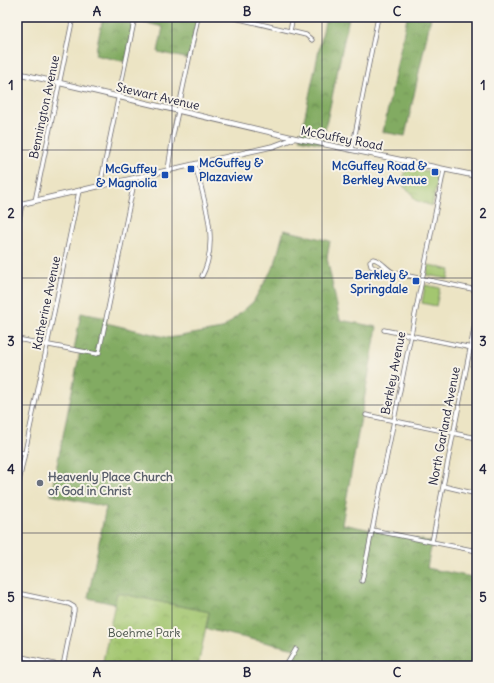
<svg xmlns="http://www.w3.org/2000/svg" width="494" height="683" viewBox="0 0 494 683" font-family="Delius,sans-serif">
	<defs>
		<pattern id="forest-crowns" width="20" height="18" patternUnits="userSpaceOnUse"><rect width="20" height="18" fill="#82ab62"/><path d="M2 6a3 3 0 1 1 6 0M12 15a3 3 0 1 1 6 0" fill="none" stroke="#6a8b52"/></pattern>
		<pattern id="park-crowns" width="20" height="18" patternUnits="userSpaceOnUse"><rect width="20" height="18" fill="#a3c66f"/><path d="M2 6a3 3 0 1 1 6 0M12 15a3 3 0 1 1 6 0" fill="none" stroke="#8caa61"/></pattern>
	</defs>
	<rect width="100%" height="100%" fill="#f7f3e8"/>
	<filter id="ink" filterUnits="userSpaceOnUse"><feTurbulence type="fractalNoise" baseFrequency=".025" numOctaves="2"/><feDisplacementMap in="SourceGraphic" scale="8" xChannelSelector="R" yChannelSelector="G"/><feConvolveMatrix kernelMatrix="1 2 1 2 8 2 1 2 1" color-interpolation-filters="sRGB"/></filter>
	<filter id="wash" filterUnits="userSpaceOnUse"><feTurbulence type="fractalNoise" baseFrequency=".012" numOctaves="4" result="noise"/><feDisplacementMap in="SourceGraphic" scale="16" xChannelSelector="R" yChannelSelector="G"/><feGaussianBlur stdDeviation="0.9" result="paint"/><feColorMatrix in="noise" values="0 0 0 0 0 0 0 0 0 0 0 0 0 0 0 0 0 1.4 0 .05"/><feComposite in="paint" operator="in"/></filter>
	<g filter="url(#wash)">
		<rect width="100%" height="100%" fill="#ece4c4"/>
		<path fill="#a3c66f" stroke="#627455" d="M 429,265 L 450,270 L 448,279 L 427,275 Z
			M 425,285 L 440,288 L 436,306 L 422,303 Z"/>
		<path fill="url(#forest-crowns)" stroke="#52664e" d="M 103,17 L 198,17 L 189,59 L 158,52 L 163,27 L 135,20 L 126,62 L 95,55 Z
			M 326,17 L 349,17 L 322,144 L 300,139 Z
			M 407,17 L 431,17 L 405,136 L 383,132 Z
			M 284,230 L 330,241 L 327,258 L 340,320 L 377,327 L 342,524 L 432,542 L 427,568 L 477,578 L 477,666 L 286,666 L 295,649 L 206,629 L 209,612 L 117,593 L 115,604 L 88,598 L 106,507 L 51,495 L 80,351 L 74,350 L 81,313 L 107,318 L 106,323 L 169,338 L 222,329 L 253,302 L 275,264 Z"/>
		<path fill="url(#park-crowns)" stroke="#627455" d="M 406,167 L 439,173 L 432,206 L 415,200 L 411,192 L 404,187 L 403,182 Z
			M 117,593 L 209,612 L 198,666 L 102,666 Z"/>
	</g>
	<g filter="url(#ink)">
		<g fill="none" stroke-linecap="round" stroke-linejoin="round">
			<g stroke="#69666b" stroke-width="5">
				<path id="minor" d="M 231,17 L 306,35 L 312,40
					M 290,31 L 293,17
					M 352,150 L 378,17
					M 195,164 C 204,200 220,242 202,276
					M 168,170 L 173,135 L 198,17
					M 100,186 L 135,17
					M 35,201 L 73,17
					M 17,229 L 22,204
					M 387,269 C 381,269 375,270 371,266 L 370,261 L 373,259 C 381,260 385,268 394,273 L 477,290
					M 384,330 L 477,349
					M 17,339 L 97,354 L 99,353 L 135,178
					M 366,415 L 477,438
					M 17,452 L 25,453
					M 443,486 L 477,494
					M 17,491 L 79,191
					M 372,530 L 477,551
					M 432,542 L 477,314
					M 362,581 L 444,169
					M 17,593 L 69,604 L 74,607 L 74,611 L 63,666
					M 17,656 L 63,666
					M 286,666 L 296,649"/>
			</g>
			<g stroke="#69666b" stroke-width="6">
				<path id="tertiary" d="M 17,73 L 295,138 L 477,176
					M 17,205 L 274,146 L 295,138"/>
			</g>
			<use href="#minor" stroke="#fff" stroke-width="3.5"/>
			<use href="#tertiary" stroke="#fff" stroke-width="4.5"/>
		</g>
	</g>
	<path fill="none" stroke="#22223b" stroke-width="1" stroke-opacity="0.55" d="M 172,17 L 172,666M 322,17 L 322,666M 17,150 L 477,150M 17,278 L 477,278M 17,405 L 477,405M 17,533 L 477,533"/>
	<g fill="#1a4fb4" stroke="#f7f3e8" stroke-width="1.5">
		<rect x="187" y="165" width="8" height="8" rx="2"/>
		<rect x="431" y="168" width="8" height="8" rx="2"/>
		<rect x="161" y="171" width="8" height="8" rx="2"/>
		<rect x="412" y="277" width="8" height="8" rx="2"/>
	</g>
	<circle fill="#6b7280" stroke="#f7f3e8" stroke-width="1.5" cx="40" cy="483" r="4"/>
	<g text-anchor="middle" dominant-baseline="central" stroke-width="4" stroke-linejoin="round" paint-order="stroke">
		<g font-size="12" fill="#22223b" stroke="#f7f3e8">
			<text transform="translate(158 96) rotate(13)">Stewart Avenue</text>
			<text transform="translate(44 107) rotate(-78)">Bennington Avenue</text>
			<text transform="translate(342 138) rotate(11)">McGuffey Road</text>
			<text transform="translate(46 303) rotate(-78)">Katherine Avenue</text>
			<text transform="translate(393 373) rotate(-79)">Berkley Avenue</text>
			<text transform="translate(444 426) rotate(-79)">North Garland Avenue</text>
		</g>
		<g font-size="12" font-weight="bold" fill="#164399" stroke="#f7f3e8" text-anchor="end">
			<text x="199" y="162" text-anchor="start">McGuffey &amp;<tspan x="199" dy="14">Plazaview</tspan></text>
			<text x="427" y="165">McGuffey Road &amp;<tspan x="427" dy="14">Berkley Avenue</tspan></text>
			<text x="157" y="168">McGuffey<tspan x="157" dy="14">&amp; Magnolia</tspan></text>
			<text x="408" y="274">Berkley &amp;<tspan x="408" dy="14">Springdale</tspan></text>
		</g>
		<g font-size="12" font-weight="bold" fill="#5b616d" stroke="#f7f3e8" text-anchor="start">
			<text x="48" y="476">Heavenly Place Church<tspan x="48" dy="14">of God in Christ</tspan></text>
		</g>
		<g font-size="12" fill="#49534b" stroke="#f7f3e8">
			<text x="144" y="632">Boehme Park</text>
		</g>
	</g>
	<rect width="494" height="683" fill="none" stroke="#f7f3e8" stroke-width="44"/>
	<rect x="22" y="22" width="450" height="639" fill="none" stroke="#22223b" stroke-width="1.5"/>
	<g font-size="13" text-anchor="middle" font-weight="bold" fill="#22223b">
		<text x="97" y="16">A</text>
		<text x="247" y="16">B</text>
		<text x="397" y="16">C</text>
		<text x="11" y="90">1</text>
		<text x="483" y="90">1</text>
		<text x="11" y="218">2</text>
		<text x="483" y="218">2</text>
		<text x="11" y="346">3</text>
		<text x="483" y="346">3</text>
		<text x="11" y="474">4</text>
		<text x="483" y="474">4</text>
		<text x="11" y="602">5</text>
		<text x="483" y="602">5</text>
		<text x="97" y="677">A</text>
		<text x="247" y="677">B</text>
		<text x="397" y="677">C</text>
	</g>
</svg>
